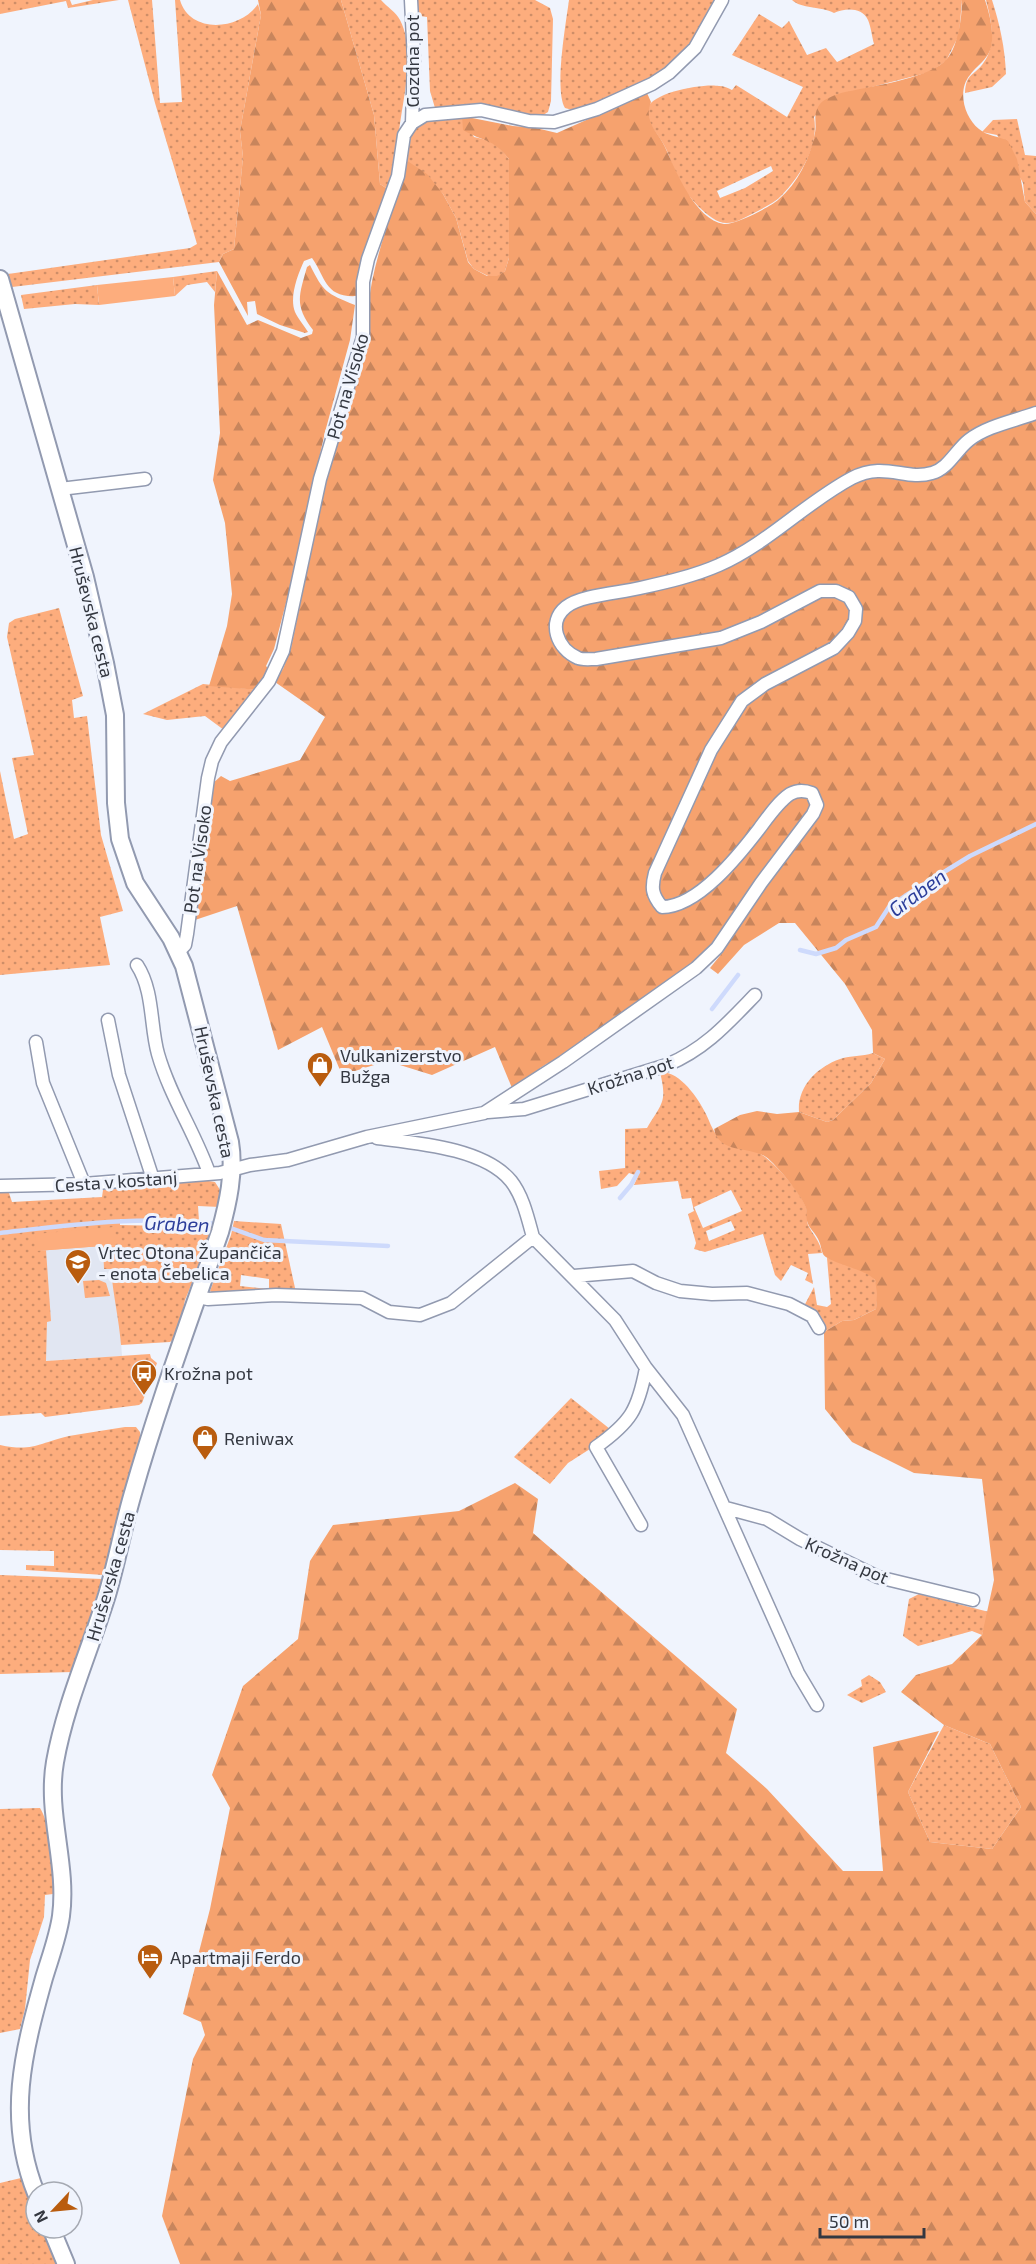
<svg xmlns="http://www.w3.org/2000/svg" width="1036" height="2264" viewBox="0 0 1036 2264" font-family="'Exo 2',sans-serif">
	<defs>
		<pattern id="grass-dots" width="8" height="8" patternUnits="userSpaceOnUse" patternTransform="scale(1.5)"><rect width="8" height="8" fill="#fdad7d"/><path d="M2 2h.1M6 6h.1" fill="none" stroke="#ce8e68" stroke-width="1.8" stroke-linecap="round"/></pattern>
		<pattern id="forest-firs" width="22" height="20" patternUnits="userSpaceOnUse" patternTransform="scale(1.5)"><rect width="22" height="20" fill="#f6a26e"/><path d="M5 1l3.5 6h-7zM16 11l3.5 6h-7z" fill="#c8855c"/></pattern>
	</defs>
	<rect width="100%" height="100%" fill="#f0f4fd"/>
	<path fill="#e1e6f2" d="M 113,1227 L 122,1356 L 44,1361 L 35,1234 Z"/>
	<path fill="url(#grass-dots)" fill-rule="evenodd" d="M 0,0 L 70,0 L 72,5 L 93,0 L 119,0 L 68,8 L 66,1 L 0,14 Z
		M 128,0 L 152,0 L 160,103 L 182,102 L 175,0 L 180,0 C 190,35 241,30 258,4 L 261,15 L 240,131 L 243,157 L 234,249 L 223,254 L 219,262 L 12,287 L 8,274 L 190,248 L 197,244 L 155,103 Z
		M 341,0 L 381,0 C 387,7 396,12 400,20 C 416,51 403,98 399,131 C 396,151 396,170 389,190 L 380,184 L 374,115 Z
		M 413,0 L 535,0 L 550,8 L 553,19 L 551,101 L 548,112 L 540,117 L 435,108 L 430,91 L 427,17 L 413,15 Z
		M 569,0 L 715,0 C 709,13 704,26 698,38 C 676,76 614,96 576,111 L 565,108 C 554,90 566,23 569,0 Z
		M 792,0 L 962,0 L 959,35 L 946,61 L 930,72 L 829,98 L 814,117 C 819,145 802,174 783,194 C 775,203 763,208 752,214 C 744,218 736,223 727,223 C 710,224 685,193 678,179 C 672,168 670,155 664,145 C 658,133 645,123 648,108 C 652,92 705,83 719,86 C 724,86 728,88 732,90 L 736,85 L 787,117 L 803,87 L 732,55 L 759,14 L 782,28 L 789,21 L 807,55 L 826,48 L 837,62 L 874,44 C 872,37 871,27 868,20 C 862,7 845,8 834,13 C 821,6 801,9 792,0 ZM 771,166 L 773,171 L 745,188 L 720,198 L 717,191 Z
		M 986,0 L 992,0 C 1000,25 1005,48 1006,74 L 992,87 L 965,93 C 966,72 975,76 984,62 C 997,44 991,20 986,0 Z
		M 462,116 L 474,137 C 493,141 497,144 509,159 L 509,258 L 505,271 L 497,277 L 488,276 L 474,269 L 468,261 L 456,218 L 443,194 L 406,160 C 413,114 419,121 462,116 Z
		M 1017,119 L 1025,155 L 1036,156 L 1036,214 L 1025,202 L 1023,183 L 997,135 L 982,132 L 993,120 Z
		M 217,271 L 215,292 L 207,282 L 187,285 L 175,296 L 173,277 Z
		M 97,285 L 99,305 L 75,304 L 24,309 L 21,295 Z
		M 59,608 L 83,696 L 72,700 L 74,718 L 87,716 L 101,835 L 123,911 L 100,917 L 110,965 L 0,975 L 0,771 L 14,839 L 28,834 L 12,758 L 34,755 L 7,637 L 9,623 L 15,619 Z
		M 203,684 L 258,690 L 224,730 L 205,716 L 167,720 L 143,714 Z
		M 873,1053 L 885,1059 L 871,1083 L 833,1120 L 827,1122 L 799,1112 C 797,1087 817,1067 840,1059 C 851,1055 862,1057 873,1053 Z
		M 660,1072 C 680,1071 698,1098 706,1114 C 709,1120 712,1129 716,1134 C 729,1151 738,1145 753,1150 C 769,1155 800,1191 806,1207 C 808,1213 806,1219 808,1225 C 813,1235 820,1241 822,1253 L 808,1254 L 813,1284 L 805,1280 L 808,1273 L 791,1265 L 781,1281 L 775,1275 L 763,1234 L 705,1252 L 694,1249 L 696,1243 L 688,1214 L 694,1211 L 691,1198 L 682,1199 L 678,1181 L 634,1185 L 638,1176 L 629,1173 L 617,1186 L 601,1189 L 599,1171 L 625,1168 L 625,1129 L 647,1128 C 663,1102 667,1102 660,1072 ZM 731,1190 L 742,1211 L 703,1228 L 694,1207 ZM 731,1221 L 735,1230 L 709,1241 L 706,1231 Z
		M 202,1180 L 215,1182 L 222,1193 L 220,1207 L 198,1206 L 199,1221 L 120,1219 L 120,1225 L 212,1227 L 211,1231 L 213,1232 L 185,1300 L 178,1336 L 170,1342 L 121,1345 C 119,1319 113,1295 111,1269 L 104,1269 L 103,1246 L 115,1245 L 36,1251 L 46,1250 L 51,1321 L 47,1322 L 46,1361 L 150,1354 L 151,1358 L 157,1363 L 142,1403 L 139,1405 L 45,1417 L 41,1413 L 0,1416 L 0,1192 L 9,1193 L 12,1202 L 102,1197 L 103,1190 L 155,1186 Z
		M 234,1221 L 281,1224 L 297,1297 L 216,1295 L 210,1291 L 231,1235 ZM 241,1275 L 269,1279 L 269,1289 L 240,1286 Z
		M 827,1258 C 837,1260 871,1271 875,1280 C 879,1288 877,1301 876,1309 L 854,1320 L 842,1321 L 824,1332 L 823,1328 L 802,1310 L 814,1287 L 817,1305 L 827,1307 L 831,1304 Z
		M 99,1280 L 106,1283 L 110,1296 L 85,1298 L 83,1281 Z
		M 571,1398 L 615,1433 L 568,1463 L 550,1484 L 514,1457 Z
		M 125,1427 L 136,1427 L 140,1432 L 140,1442 L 129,1475 L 104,1575 L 26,1570 L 26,1565 L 54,1566 L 54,1551 L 0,1550 L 0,1445 C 33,1452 39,1443 69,1436 C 87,1433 106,1430 125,1427 Z
		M 0,1575 L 102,1579 L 73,1672 L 0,1674 Z
		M 919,1594 L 989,1612 L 982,1635 L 972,1631 L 918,1646 L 903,1636 L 909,1599 Z
		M 869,1675 L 880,1682 L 886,1692 L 862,1703 L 847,1695 L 862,1686 L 861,1680 Z
		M 944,1725 L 990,1744 L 1021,1807 L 992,1849 L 930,1842 L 908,1792 Z
		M 40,1808 C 52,1827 54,1871 53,1894 L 45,1895 L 44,1917 L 30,1960 L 25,2009 L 20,2029 L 0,2033 L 0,1809 Z
		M 21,2178 L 36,2214 L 36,2228 L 42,2228 L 56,2264 L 0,2264 L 0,2183 Z"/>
	<path fill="url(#forest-firs)" d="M 258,0 L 341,0 L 374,115 L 380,184 L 389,190 L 362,258 L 357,296 C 325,298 326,278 312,258 L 304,261 C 298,274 289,297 295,312 C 298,319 304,325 308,332 L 305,333 L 280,325 L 257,314 L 255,301 L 247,302 L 248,316 L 219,262 L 223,254 L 234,249 L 243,157 L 240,131 L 261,15 Z
		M 962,0 L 985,0 C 989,12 993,28 992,41 C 991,58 979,63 970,75 C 957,90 964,117 979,129 C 987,136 998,136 1008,141 L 1017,159 L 1025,202 L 1036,214 L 1036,2264 L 180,2264 L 162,2216 L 193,2059 L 205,2035 L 201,2022 L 183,2014 L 210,1909 L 230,1808 L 212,1775 L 243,1686 L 298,1639 L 310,1561 L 333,1525 L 459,1511 L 515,1483 L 538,1499 L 533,1533 L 737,1709 L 726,1753 L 767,1789 L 843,1871 L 883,1871 L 873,1747 L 939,1731 L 908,1792 L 930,1842 L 992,1849 L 1021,1807 L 990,1744 L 944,1725 L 901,1692 L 916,1675 L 952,1664 L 982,1635 L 994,1580 L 982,1479 L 914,1473 L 852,1442 L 825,1409 L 824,1332 L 842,1321 L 854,1320 L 876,1309 L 877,1293 L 875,1280 C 864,1268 828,1263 823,1254 C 821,1250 821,1245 819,1241 C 816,1233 809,1229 807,1221 C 806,1217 807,1212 806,1208 C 803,1197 776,1164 766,1157 C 749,1146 719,1154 714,1129 L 740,1115 L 757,1111 L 777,1114 L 799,1112 L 827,1122 L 833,1120 L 871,1083 L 885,1059 L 873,1053 L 872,1030 L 845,984 L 795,923 L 779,923 L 744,945 L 718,974 L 710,968 L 723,952 L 749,907 L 707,956 L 555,1063 L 548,1063 L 540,1068 L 539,1074 L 512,1088 L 495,1047 L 432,1075 L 387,1061 L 342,1075 L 322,1027 L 278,1050 L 237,906 L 195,920 L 212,784 L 221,776 L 230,781 L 300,760 L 325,717 L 275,682 L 283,669 L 291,648 L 298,614 L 302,578 L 312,547 L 322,492 L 368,310 C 372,258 395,211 406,160 L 427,174 L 443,194 L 456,218 L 468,262 L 474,269 L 487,276 L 497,276 L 505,271 L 509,258 L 509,159 C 491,137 485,143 463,130 L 462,116 L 513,126 L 536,128 L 557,133 L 647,93 L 651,102 C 643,122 658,131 665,147 C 675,169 695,220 724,224 C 735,225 770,207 778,200 C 798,183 810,158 815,133 C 817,123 813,116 818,107 C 822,99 833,96 841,93 C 867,87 925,79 944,62 C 958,50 962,17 962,0 Z
		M 310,265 C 324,293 326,293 355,305 L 350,340 L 325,432 L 293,576 L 274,649 L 266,666 L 271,672 L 258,690 L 209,686 L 227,626 L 232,594 L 225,523 L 213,480 L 220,433 L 214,305 L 217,271 L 247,325 L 258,320 L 301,338 L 312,334 L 313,330 C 294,305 299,296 307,267 Z"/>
	<path fill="#fdad7d" d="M 173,277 L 175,296 L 99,305 L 97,285 Z
		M 113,1227 L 115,1245 L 36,1251 L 35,1234 Z"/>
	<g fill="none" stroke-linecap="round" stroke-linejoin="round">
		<path stroke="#cedafc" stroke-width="4.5" d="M 800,950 L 816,954 L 836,948 L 846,940 L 876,927 L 889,907 L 905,896 L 970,856 L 1036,824
			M 712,1009 L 738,975
			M 620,1198 L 631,1185 L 638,1172
			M 225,1226 L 264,1240 L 388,1246
			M 0,1233 C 71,1225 145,1215 217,1224"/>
		<g stroke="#929ab0" stroke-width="15">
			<path id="street" d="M 411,0 L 414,60 L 412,123
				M 60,489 L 145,479
				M 178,952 L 185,945 L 187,934 L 208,778 L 212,761 L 221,742 L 269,681 L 283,651 L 320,479 L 363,337 L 363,282 L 368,259 L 398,176 L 404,135 L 412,123 L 425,115 L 481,110 L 529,121 L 554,122 L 597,109 L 652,84 L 669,73 L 695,48 L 722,0
				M 137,965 C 154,991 150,1026 158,1054 C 170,1096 195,1133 209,1173
				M 108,1020 L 119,1075 L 153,1179
				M 36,1042 L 43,1083 L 84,1184
				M 488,1112 L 524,1109 L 667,1065 C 705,1049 727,1024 755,995
				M 0,1186 L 84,1184 L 220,1173 L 250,1165 L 288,1160 L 367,1137 L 484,1113 L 563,1062 L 696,968 L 717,948 L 761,883 L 813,814 L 817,805 L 812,793 C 804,790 797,790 790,794 C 778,802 768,817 759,829 C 739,855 698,907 662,907 C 652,895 651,888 655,873 L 711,750 L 742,701 L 765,684 L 834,648 L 848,633 L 855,621 L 856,609 L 849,597 L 836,591 L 820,591 L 761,622 L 721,638 L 596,659 C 590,659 582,660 578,658 C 557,649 547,622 566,607 C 581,595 620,593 640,588 C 667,582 694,576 719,565 C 767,544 805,503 852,478 C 885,461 905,481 932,473 C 948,469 956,450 969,440 C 987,426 1014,421 1036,413
				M 533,1237 L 615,1320 L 646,1368 L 683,1415 L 798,1673 L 817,1705
				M 574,1276 L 633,1271 L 656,1283 L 680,1291 L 712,1294 L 747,1293 L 789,1304 L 812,1316 L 819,1328
				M 198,1297 L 208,1299 L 276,1295 L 362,1298 L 389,1312 L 420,1315 L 451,1303 L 533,1237 C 528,1219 523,1196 511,1181 C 484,1148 416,1143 377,1138
				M 726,1508 L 767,1519 L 800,1539 L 878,1577 L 973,1600
				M 641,1525 L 596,1447 C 631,1422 638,1410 646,1368"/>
		</g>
		<g stroke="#929ab0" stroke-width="20">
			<path id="secondary" d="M 0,279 L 85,577 L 105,663 L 115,715 L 116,803 L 120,839 L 135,883 L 171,938 L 184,966 L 230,1142 C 235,1172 228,1203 220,1232 C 190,1319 158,1405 133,1493 C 123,1527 117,1561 107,1595 C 90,1650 65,1705 55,1762 C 46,1814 68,1864 61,1916 C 58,1937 50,1958 44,1978 C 23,2053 6,2118 36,2193
				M 51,2228 L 66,2264"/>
		</g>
		<use href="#street" stroke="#fff" stroke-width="12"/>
		<use href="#secondary" stroke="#fff" stroke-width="16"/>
	</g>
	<defs>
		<g id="shop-pin" transform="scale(1.35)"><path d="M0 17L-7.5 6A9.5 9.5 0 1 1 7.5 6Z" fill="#b95c0e" stroke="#f0f4fd"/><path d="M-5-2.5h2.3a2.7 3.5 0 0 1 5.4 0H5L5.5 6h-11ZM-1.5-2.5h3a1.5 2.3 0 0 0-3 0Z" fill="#fff"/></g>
		<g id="school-pin" transform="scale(1.35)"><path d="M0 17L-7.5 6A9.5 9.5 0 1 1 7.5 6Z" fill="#b95c0e" stroke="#f0f4fd"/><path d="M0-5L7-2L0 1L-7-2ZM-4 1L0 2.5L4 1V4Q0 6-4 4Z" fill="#fff"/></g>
		<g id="bus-pin" transform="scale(1.35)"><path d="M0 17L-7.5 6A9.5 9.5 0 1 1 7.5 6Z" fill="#b95c0e" stroke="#f0f4fd"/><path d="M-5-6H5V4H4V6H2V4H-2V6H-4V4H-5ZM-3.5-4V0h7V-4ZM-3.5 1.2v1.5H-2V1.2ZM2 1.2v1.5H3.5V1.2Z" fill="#fff"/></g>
		<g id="hotel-pin" transform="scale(1.35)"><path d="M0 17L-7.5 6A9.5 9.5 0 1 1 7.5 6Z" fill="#b95c0e" stroke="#f0f4fd"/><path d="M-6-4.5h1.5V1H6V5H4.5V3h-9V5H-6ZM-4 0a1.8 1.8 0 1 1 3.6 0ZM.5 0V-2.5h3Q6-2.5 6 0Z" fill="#fff"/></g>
	</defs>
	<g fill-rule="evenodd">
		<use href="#shop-pin" x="320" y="1065"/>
		<use href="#school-pin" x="78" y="1262"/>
		<use href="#bus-pin" x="144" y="1373"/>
		<use href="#shop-pin" x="205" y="1438"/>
		<use href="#hotel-pin" x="150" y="1957"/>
	</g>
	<g text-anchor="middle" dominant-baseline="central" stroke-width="6" stroke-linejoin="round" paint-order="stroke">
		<g font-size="18" fill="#343841" stroke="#f0f4fd">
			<text transform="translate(412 61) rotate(-90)">Gozdna pot</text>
			<text transform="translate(347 386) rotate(-74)">Pot na Visoko</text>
			<text transform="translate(92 612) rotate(76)">Hruševska cesta</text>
			<text transform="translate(197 859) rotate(-82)">Pot na Visoko</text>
			<text transform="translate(630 1075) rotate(-18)">Krožna pot</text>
			<text transform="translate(215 1092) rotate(78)">Hruševska cesta</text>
			<text transform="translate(116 1181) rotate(-4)">Cesta v kostanj</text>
			<text transform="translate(847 1560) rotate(24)">Krožna pot</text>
			<text transform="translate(110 1576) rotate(-74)">Hruševska cesta</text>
		</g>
		<g font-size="18" fill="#343841" stroke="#f0f4fd" text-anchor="start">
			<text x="340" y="1055">Vulkanizerstvo<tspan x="340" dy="21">Bužga</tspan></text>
			<text x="98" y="1252">Vrtec Otona Župančiča<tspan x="98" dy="21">- enota Čebelica</tspan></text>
			<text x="164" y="1373">Krožna pot</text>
			<text x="224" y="1438">Reniwax</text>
			<text x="170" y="1957">Apartmaji Ferdo</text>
		</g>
		<g font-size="20" font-style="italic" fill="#2c3e9a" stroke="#f0f4fd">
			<text transform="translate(917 892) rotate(-36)">Graben</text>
			<text transform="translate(177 1223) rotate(2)">Graben</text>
		</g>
	</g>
	<g transform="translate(54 2210) rotate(244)"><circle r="28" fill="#f0f4fd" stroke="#a5a9b2" stroke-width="1.5"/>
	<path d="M0-4.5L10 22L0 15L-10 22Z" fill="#b95c0e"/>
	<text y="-9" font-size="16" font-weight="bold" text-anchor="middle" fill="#343841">N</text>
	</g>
	<path d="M820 2228v9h104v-9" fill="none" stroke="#343841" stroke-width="3"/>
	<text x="829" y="2228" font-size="18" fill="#343841" stroke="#f0f4fd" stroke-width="4.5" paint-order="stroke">50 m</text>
</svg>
